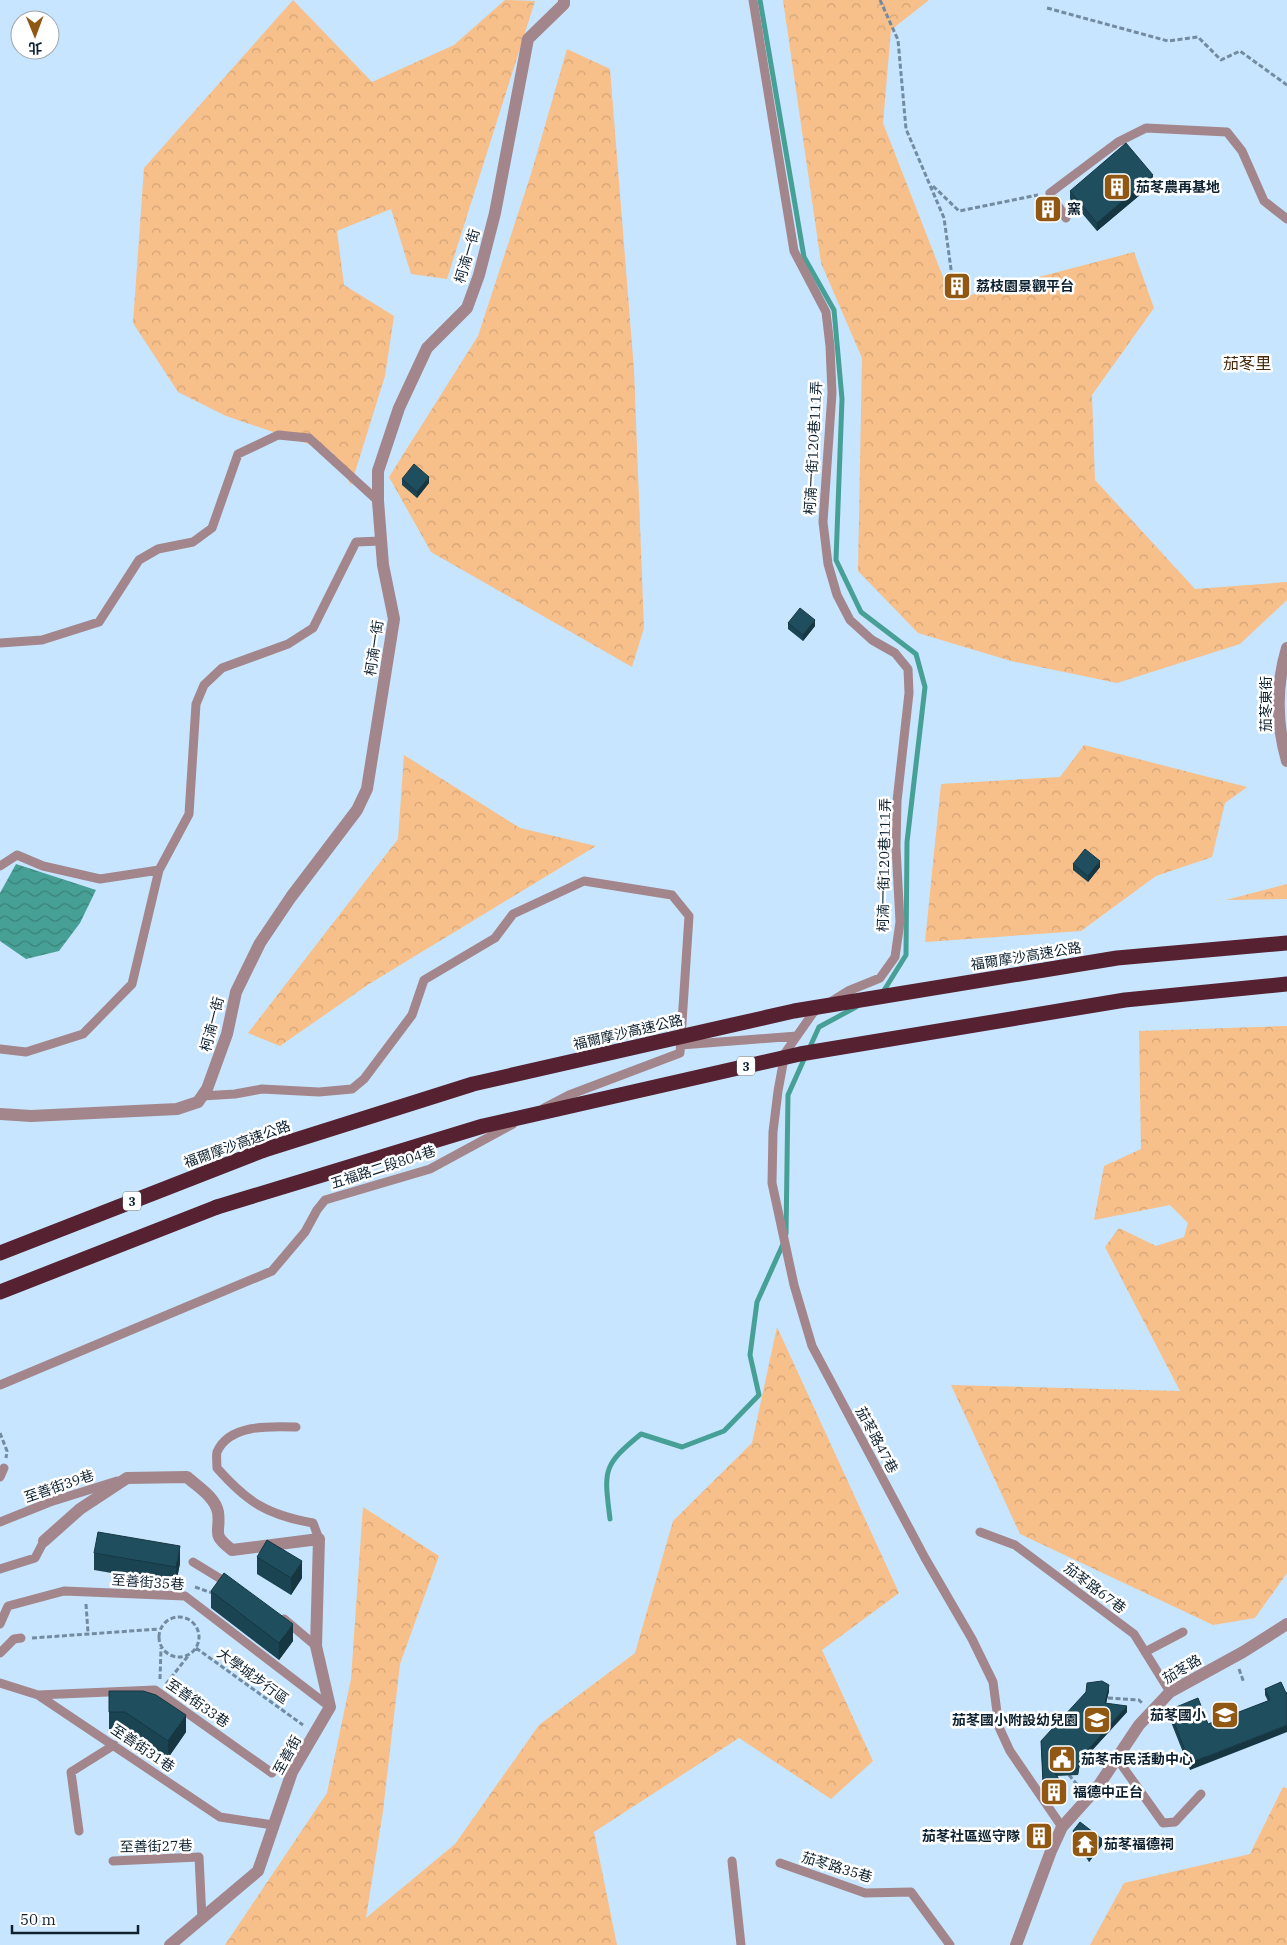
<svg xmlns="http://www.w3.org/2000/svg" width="1287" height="1945" viewBox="0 0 1287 1945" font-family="'IBM Plex Serif','Noto Sans TC',serif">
	<defs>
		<pattern id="forest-crowns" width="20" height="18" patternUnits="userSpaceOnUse" patternTransform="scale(1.25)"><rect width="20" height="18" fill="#f7bf8a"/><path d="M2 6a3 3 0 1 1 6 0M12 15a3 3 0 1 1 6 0" fill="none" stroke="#d3a477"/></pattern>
		<pattern id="water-waves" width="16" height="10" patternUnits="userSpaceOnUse" patternTransform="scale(1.25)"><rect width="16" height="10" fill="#47a095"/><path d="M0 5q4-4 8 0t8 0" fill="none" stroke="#3a827a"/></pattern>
	</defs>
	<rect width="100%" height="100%" fill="#c7e5fe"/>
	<path fill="url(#forest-crowns)" d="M 293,0 L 372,82 L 454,45 L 505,0 L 535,1 L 447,279 L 411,274 L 391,209 L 337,231 L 344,285 L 394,316 L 385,376 L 351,485 L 332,452 L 226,416 L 178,392 L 133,323 L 144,168 Z
		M 783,0 L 929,0 L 891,30 L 883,123 L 952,300 L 1134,252 L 1154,308 L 1092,395 L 1095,480 L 1195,589 L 1287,582 L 1287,600 L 1240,644 L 1117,683 L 1011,661 L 918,633 L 858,571 L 862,358 L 821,263 Z
		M 567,49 L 610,69 L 634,370 L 644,628 L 632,667 L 431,552 L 389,477 L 478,336 L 531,174 Z
		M 1084,745 L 1247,787 L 1225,803 L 1212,857 L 1156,876 L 1081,931 L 925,942 L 941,784 L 1060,777 Z
		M 404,755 L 520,828 L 596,846 L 369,984 L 280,1046 L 248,1033 L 398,839 Z
		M 1287,884 L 1287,899 L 1226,900 Z
		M 1287,1026 L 1287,1573 L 1255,1618 L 1213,1625 L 1020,1534 L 951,1385 L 1180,1391 L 1105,1247 L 1119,1228 L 1156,1246 L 1184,1237 L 1188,1223 L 1170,1205 L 1094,1220 L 1104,1166 L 1141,1149 L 1139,1031 Z
		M 777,1327 L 899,1593 L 822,1650 L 873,1761 L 831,1799 L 739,1738 L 594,1832 L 617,1945 L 225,1945 L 327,1793 L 351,1679 L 363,1507 L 439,1556 L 400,1664 L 383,1811 L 366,1918 L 455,1844 L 539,1725 L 635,1653 L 673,1521 L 752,1443 Z
		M 1283,1787 L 1287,1788 L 1287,1945 L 1090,1945 L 1124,1883 L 1250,1854 Z"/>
	<path fill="url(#water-waves)" d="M 16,864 L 96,890 L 80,923 L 59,951 L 26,959 L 0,941 L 0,893 Z"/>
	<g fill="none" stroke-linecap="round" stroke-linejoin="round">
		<path stroke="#47a095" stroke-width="5" d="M 760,0 L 804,257 L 834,310 L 842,399 L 836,560 L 861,612 L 916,654 L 925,687 L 907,842 L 906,955 L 883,992
			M 809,1049 L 819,1027 L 856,1007
			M 786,1234 L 788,1095 L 805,1057
			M 610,1519 C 604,1470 602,1466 641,1434 L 682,1447 L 724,1431 L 759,1395 L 750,1355 L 757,1302 L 784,1242"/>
		<path stroke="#728ba0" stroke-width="3" stroke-dasharray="5 2.5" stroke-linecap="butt" d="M 880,0 L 898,40 L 906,129 L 944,218 L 954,291
			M 1047,8 L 1168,41 L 1198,37 L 1221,60 L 1240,51 L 1287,85
			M 933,186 L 959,211 L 1038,195
			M 0,1433 L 7,1451 L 6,1458
			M 195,1587 L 215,1594
			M 86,1604 L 88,1633
			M159 1637a20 20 0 1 1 40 0a20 20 0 1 1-40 0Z
			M 32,1638 L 159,1629
			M 196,1648 L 303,1725
			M 1239,1669 L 1244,1683
			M 160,1679 L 161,1648
			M 166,1684 L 188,1656
			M 1108,1698 L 1139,1700 L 1142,1703
			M 1069,1775 L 1080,1788"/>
		<path stroke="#a2868c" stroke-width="9" d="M 753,0 L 794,251 L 826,312 L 830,346 L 832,393 L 823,522 L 828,564 L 837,595 L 850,620 L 872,640 L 895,653 L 908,669 L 909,693 L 897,801 L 896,847 L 900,922 L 895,957 L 880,978 L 848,991 L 832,1001
			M 1066,218 L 1050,193 L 1118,142 L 1146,128 L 1227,132 L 1242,151 L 1264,201 L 1287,219
			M 0,643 L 42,640 L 99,622 L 139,560 L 158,549 L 193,542 L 212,528 L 238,454 L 278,435 L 309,438 L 378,501
			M 0,866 L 17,855 L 43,866 L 100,879 L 159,870
			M 818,1009 L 813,1013 L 785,1053 L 778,1091 L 773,1132 L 772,1183 L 794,1285 L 812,1346 L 925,1558 L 972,1639 L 993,1682 L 999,1727 L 1010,1751 L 1062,1827
			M 681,1045 L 797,1036
			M 0,1049 L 26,1052 L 83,1034 L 132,984 L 159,870 L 189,814 L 196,704 L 204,685 L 222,668 L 288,644 L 313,628 L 356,542 L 381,541
			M 202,1096 L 235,1094 L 262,1089 L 319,1092 L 352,1089 L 364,1079 L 412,1015 L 424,980 L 495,938 L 513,914 L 584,881 L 672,895 L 689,916 L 680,1053 L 569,1095 L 544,1108
			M 0,1385 L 272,1271 L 305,1232 L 317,1210 L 325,1200 L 430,1169 L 513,1124
			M 296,1427 C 271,1426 229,1424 217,1452 C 216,1456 217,1464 217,1468 C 247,1502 267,1515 313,1523 L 319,1539
			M 0,1477 L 4,1468
			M 0,1522 L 50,1502 L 117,1481
			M 980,1532 L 1015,1545 L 1134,1634 L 1170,1692
			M 193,1562 L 229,1584
			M 0,1569 L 35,1558 L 44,1541
			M 284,1619 L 316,1646
			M 0,1624 L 8,1606 L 64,1591 L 185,1596 L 330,1707
			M 1145,1652 L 1183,1632
			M 0,1653 L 14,1639 L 21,1638
			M 0,1683 L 38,1695 L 220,1817 L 273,1825
			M 38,1695 L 155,1690 L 272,1773
			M 1118,1760 L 1163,1823 L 1175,1822 L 1201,1794
			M 79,1831 L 71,1772 L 114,1745
			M 113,1861 L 199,1857 L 202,1919
			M 732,1861 L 741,1945
			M 780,1863 L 865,1893 L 911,1892 L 950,1945"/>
		<path stroke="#a2868c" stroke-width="12" d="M 1287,648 C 1276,685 1276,723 1287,761
			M 0,1114 L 31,1116 L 177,1109 L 198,1102 L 207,1089 L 227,1034 L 236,992 L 260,943 L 291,897 L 357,810 L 367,789 L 394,619 L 383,565 L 378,501 L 378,471 L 399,408 L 427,348 L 467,308 L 479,275 L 495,213 L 528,39 L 564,4 L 564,0
			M 44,1541 L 80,1509 L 127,1478 L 187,1477 C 198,1487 215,1497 218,1512 C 221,1534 210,1533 232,1550 L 319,1539 L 316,1646 L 330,1707 L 292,1772 L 258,1871 L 170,1945
			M 1016,1945 L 1051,1851 L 1062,1827 L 1097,1788 L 1139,1725 L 1170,1692 L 1243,1652 L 1287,1624"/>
		<path stroke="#562231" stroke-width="15" d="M 0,1253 L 264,1150
			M 0,1292 L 217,1207"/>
		<path stroke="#562231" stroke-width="15" d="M 264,1150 L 473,1084 L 794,1011 L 1117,958 L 1287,943
			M 217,1207 L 483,1126 L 800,1054 L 1125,1000 L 1287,984"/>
	</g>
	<path fill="#1b4452" d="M 1153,184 L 1097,231 L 1070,199 L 1070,191 Z
		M 402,479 L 429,483 L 417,498 L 402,485 Z
		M 788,623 L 815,626 L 803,641 L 788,629 Z
		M 1073,864 L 1100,867 L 1088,882 L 1073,870 Z
		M 94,1553 L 180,1563 L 176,1584 L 94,1570 Z
		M 257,1557 L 302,1578 L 291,1595 L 257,1574 Z
		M 211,1591 L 293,1641 L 279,1660 L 211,1608 Z
		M 1265,1689 L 1286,1693 L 1190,1770 L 1169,1717 L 1169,1710 L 1208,1724 L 1268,1701 L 1265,1695 Z
		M 109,1691 L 186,1732 L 168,1758 L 125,1729 L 109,1729 Z
		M 1109,1691 L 1106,1703 L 1127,1712 L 1086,1757 L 1081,1758 L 1078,1775 L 1057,1776 L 1066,1796 L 1054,1804 L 1043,1788 L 1041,1741 Z
		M 1048,1831 L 1043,1846 L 1030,1842 L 1030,1839 Z
		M 1073,1831 L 1102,1845 L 1089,1862 L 1073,1837 Z"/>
	<path fill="#163742" d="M 1153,175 L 1153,184 L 1097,231 L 1097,223 Z
		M 429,477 L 429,483 L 417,498 L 417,492 Z
		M 815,620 L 815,626 L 803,641 L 803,635 Z
		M 1100,861 L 1100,867 L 1088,882 L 1088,876 Z
		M 180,1546 L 180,1563 L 176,1584 L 176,1567 Z
		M 302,1561 L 302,1578 L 291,1595 L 291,1578 Z
		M 293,1624 L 293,1641 L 279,1660 L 279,1643 Z
		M 1109,1685 L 1109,1691 L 1105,1708 L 1105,1703 Z
		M 1127,1706 L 1127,1712 L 1086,1757 L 1086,1752 Z
		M 186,1715 L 186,1732 L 168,1758 L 168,1741 Z
		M 1287,1725 L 1287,1732 L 1190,1770 L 1190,1763 Z
		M 1081,1752 L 1081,1758 L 1078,1775 L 1078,1769 Z
		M 1066,1790 L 1066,1796 L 1054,1804 L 1054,1798 Z
		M 1048,1828 L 1048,1831 L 1043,1846 L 1043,1843 Z
		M 1102,1839 L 1102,1845 L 1089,1862 L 1089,1856 Z"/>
	<path fill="#1f4f5f" stroke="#163742" d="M 1126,143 L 1153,175 L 1097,223 L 1070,191 Z
		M 414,464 L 429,477 L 417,492 L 402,479 Z
		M 800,608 L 815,620 L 803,635 L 788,623 Z
		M 1085,849 L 1100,861 L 1088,876 L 1073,864 Z
		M 98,1532 L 180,1546 L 176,1567 L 94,1553 Z
		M 267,1540 L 302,1561 L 291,1578 L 257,1557 Z
		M 224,1573 L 293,1624 L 279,1643 L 211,1591 Z
		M 1102,1681 L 1109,1685 L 1105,1703 L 1127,1706 L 1086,1752 L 1081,1752 L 1078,1769 L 1053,1770 L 1066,1790 L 1054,1798 L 1043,1782 L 1041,1741 L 1086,1692 L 1087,1683 Z
		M 1281,1682 L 1286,1693 L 1287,1692 L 1287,1725 L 1190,1763 L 1169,1710 L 1198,1698 L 1208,1724 L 1270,1700 L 1265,1689 Z
		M 109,1691 L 143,1691 L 156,1695 L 186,1715 L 168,1741 L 125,1712 L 109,1712 Z
		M 1080,1822 L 1102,1839 L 1089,1856 L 1073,1831 Z
		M 1035,1823 L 1048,1828 L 1043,1843 L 1030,1839 Z"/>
	<defs>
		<g id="building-square" transform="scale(1.4375)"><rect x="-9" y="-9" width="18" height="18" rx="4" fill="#915814" stroke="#fff"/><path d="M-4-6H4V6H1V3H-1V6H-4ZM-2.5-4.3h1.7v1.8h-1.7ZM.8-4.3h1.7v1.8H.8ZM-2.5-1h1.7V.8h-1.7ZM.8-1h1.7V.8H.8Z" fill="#fff"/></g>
		<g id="school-square" transform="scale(1.4375)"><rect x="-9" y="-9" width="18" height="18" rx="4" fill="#915814" stroke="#fff"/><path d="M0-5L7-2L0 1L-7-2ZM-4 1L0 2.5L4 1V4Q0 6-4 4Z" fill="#fff"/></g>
		<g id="civic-square" transform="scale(1.4375)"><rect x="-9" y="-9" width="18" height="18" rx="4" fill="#915814" stroke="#fff"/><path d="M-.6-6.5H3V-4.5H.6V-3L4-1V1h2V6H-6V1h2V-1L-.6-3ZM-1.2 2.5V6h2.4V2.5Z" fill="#fff"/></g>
		<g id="temple-square" transform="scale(1.4375)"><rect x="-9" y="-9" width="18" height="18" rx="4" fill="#915814" stroke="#fff"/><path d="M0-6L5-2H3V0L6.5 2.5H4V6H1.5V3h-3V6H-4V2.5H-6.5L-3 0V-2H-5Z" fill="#fff"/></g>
	</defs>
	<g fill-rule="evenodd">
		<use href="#building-square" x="1117" y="187"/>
		<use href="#building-square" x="1048" y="209"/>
		<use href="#building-square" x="957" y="286"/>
		<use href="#school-square" x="1225" y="1715"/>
		<use href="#school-square" x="1097" y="1720"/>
		<use href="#civic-square" x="1062" y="1759"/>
		<use href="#building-square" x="1054" y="1792"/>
		<use href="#building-square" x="1039" y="1836"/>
		<use href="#temple-square" x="1085" y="1844"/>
	</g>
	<g text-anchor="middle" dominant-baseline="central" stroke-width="5" stroke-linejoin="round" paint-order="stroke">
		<g fill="#fff" stroke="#56646e" stroke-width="1">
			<rect x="737" y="1056.5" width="18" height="19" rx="4"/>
			<rect x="123" y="1191.5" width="18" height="19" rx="4"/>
		</g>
		<g font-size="12" font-weight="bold" fill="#0d2130">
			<text x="746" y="1066">3</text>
			<text x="132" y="1201">3</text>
		</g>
		<g font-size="14" font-weight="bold" fill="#0d2130" stroke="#fff" text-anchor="start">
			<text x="1136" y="187">茄苳農再基地</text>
			<text x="1067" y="209">窯</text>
			<text x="976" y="286">荔枝園景觀平台</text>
			<text x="1206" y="1715" text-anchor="end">茄苳國小</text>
			<text x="1078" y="1720" text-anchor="end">茄苳國小附設幼兒園</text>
			<text x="1081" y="1759">茄苳市民活動中心</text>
			<text x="1073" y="1792">福德中正台</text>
			<text x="1020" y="1836" text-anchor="end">茄苳社區巡守隊</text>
			<text x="1104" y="1844">茄苳福德祠</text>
		</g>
		<g font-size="14" fill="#0d2130" stroke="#fff">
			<text transform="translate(467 256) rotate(-74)">柯湳一街</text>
			<text transform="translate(813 448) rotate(-87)">柯湳一街120巷111弄</text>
			<text transform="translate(374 648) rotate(-82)">柯湳一街</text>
			<text transform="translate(1266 704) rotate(-90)">茄苳東街</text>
			<text transform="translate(884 865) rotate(-89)">柯湳一街120巷111弄</text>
			<text transform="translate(1026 956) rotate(-9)">福爾摩沙高速公路</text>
			<text transform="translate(212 1024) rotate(-76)">柯湳一街</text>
			<text transform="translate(628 1032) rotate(-13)">福爾摩沙高速公路</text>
			<text transform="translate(237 1144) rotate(-20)">福爾摩沙高速公路</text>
			<text transform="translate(383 1167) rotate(-18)">五福路二段804巷</text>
			<text transform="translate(877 1440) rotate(62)">茄苳路47巷</text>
			<text transform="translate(59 1486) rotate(-19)">至善街39巷</text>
			<text transform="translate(148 1582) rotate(4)">至善街35巷</text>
			<text transform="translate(1095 1588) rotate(37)">茄苳路67巷</text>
			<text transform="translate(1182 1669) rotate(-31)">茄苳路</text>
			<text transform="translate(253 1676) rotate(36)">大學城步行區</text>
			<text transform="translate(198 1703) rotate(35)">至善街33巷</text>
			<text transform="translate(143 1748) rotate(34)">至善街31巷</text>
			<text transform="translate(287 1755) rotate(-61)">至善街</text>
			<text transform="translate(156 1846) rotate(-1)">至善街27巷</text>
			<text transform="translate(837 1867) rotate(17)">茄苳路35巷</text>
		</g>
		<g font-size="16" fill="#462a0b" stroke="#fff">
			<text x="1247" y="363">茄苳里</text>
		</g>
	</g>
	<g transform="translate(35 35) rotate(179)"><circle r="24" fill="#ffffff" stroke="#9ea6ac"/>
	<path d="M0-4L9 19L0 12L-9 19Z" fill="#915814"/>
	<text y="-8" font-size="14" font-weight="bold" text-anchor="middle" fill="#0d2130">北</text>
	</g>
	<path d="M12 1925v8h126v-8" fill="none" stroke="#0d2130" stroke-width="2.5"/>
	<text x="20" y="1925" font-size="15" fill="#0d2130" stroke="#ffffff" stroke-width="4" paint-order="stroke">50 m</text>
</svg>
